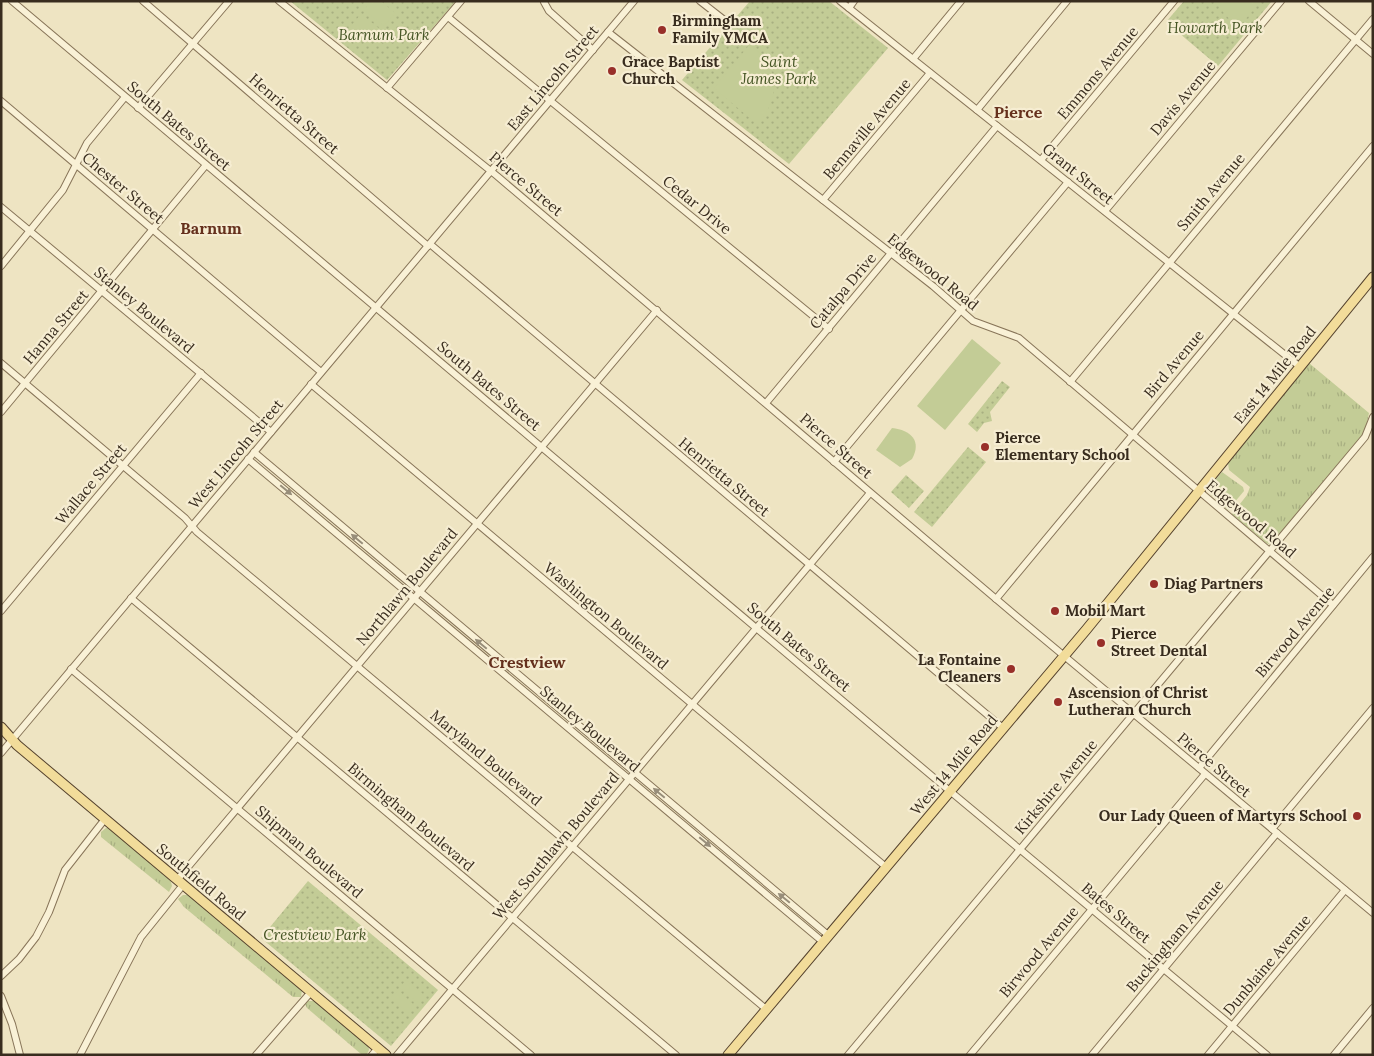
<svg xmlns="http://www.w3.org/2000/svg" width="1374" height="1056" font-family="Lora,serif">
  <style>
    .grass { fill: url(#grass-tufts) }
    .park { fill: url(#park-dots) }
    .garden { fill: #c3cc96 }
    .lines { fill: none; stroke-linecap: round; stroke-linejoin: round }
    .minor-casing { stroke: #887559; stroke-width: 8 }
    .major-casing { stroke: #56432e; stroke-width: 11 }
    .minor { stroke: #f9f1d6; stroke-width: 6 }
    .major { stroke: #f2dc9a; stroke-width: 9 }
    .oneway { fill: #988e7a }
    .poi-dot { fill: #982f29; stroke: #f6edd2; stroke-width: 2 }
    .labels { text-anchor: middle; stroke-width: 4.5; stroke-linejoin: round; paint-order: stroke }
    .poi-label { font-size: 15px; font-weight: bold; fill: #382c1e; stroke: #f6edd2; text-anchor: start }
    .park-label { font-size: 15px; font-style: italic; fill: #455524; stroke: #f6edd2 }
    .street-label { font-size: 15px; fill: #382c1e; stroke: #f6edd2 }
    .neighbourhood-label { font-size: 16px; font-weight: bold; fill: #65301d; stroke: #f6edd2 }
  </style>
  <defs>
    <pattern id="grass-tufts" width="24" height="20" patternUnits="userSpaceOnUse" patternTransform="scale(1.25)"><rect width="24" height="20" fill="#c3cc96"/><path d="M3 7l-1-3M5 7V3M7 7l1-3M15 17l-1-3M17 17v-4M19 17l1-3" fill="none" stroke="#a8af81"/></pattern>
    <pattern id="park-dots" width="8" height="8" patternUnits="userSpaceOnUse" patternTransform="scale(1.25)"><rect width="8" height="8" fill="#c3cc96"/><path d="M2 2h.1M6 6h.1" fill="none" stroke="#a8af81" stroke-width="1.8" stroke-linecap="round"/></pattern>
  </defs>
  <rect width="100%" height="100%" fill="#eee4c2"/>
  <g class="grass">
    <polygon points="1309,363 1369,413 1365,432 1271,545 1266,543 1232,514 1247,495 1250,487 1229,470 1228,463"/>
    <polygon points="1222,472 1243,487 1244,491 1228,510 1210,494 1209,487"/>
    <polygon points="106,828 110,828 170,878 172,886 169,892 101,837 101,832"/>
    <polygon points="183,895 189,895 302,990 301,997 293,997 184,907 178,899"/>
    <polygon points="308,1001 317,1001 368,1043 369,1050 367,1054 361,1054 307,1008 305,1004"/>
  </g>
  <g class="park">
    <polygon points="290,1 456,1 387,80"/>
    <polygon points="750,1 829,1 888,48 789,164 682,80"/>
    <polygon points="1184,1 1272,1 1218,66 1166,22"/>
    <polygon points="1002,381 1010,387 990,412 992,421 984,423 977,432 968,424"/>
    <polygon points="968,447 986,462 932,527 914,512"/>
    <polygon points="906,475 924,491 909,508 891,492"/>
    <polygon points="308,881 438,990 391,1046 261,938"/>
  </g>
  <g class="garden">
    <polygon points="371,1 381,1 395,13 384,26 364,10"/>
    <polygon points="1219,1 1261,1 1238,28 1223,12"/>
    <polygon points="361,14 381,30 370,43 350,27"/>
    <path d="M750,44C780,69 781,95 758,125L714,88Z"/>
    <polygon points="972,339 1001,363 945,430 917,406"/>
    <path d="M892,428C911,430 922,441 912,459L900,467L876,450Z"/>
    <polygon points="406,980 423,994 417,1002 400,988"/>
    <polygon points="398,990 414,1005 408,1013 391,998"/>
  </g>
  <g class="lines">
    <defs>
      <g id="minor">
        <polyline points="12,1 939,782 1267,1055"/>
        <polyline points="143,1 428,246"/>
        <polyline points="279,1 497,176 1015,615 1373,913"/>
        <polyline points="700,1 723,19"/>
        <polyline points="840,1 1299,366"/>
        <polyline points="1309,1 1373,54"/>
        <polyline points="544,2 549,11 593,50"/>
        <polyline points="849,8 854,1"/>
        <polyline points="448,17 829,329"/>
        <polyline points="608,32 933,286 973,321 1019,338 1333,605"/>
        <polyline points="913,59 961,1"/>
        <polyline points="387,88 461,1"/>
        <polyline points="1,101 321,372"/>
        <polyline points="138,108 229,1"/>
        <polyline points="977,110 1067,1"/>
        <polyline points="1041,160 1174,1"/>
        <polyline points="823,200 930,73"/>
        <polyline points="1,207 271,432"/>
        <polyline points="1105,211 1281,1"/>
        <polyline points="430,244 1003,728"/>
        <polyline points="1,266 63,190 87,143 125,97"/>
        <polyline points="1,363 185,518 197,532 766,1009"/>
        <polyline points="1070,382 1373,19"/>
        <polyline points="311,384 886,867"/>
        <polyline points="766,403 997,126"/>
        <polyline points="1,412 206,165"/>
        <polyline points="254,452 828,935"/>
        <polyline points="248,459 823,942"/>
        <polyline points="834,462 1068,182"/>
        <polyline points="131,598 676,1055"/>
        <polyline points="996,599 1373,146"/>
        <polyline points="1,611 201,373"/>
        <polyline points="71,669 531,1055"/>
        <polyline points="1,753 634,1"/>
        <polyline points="1199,768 1373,557"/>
        <polyline points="1272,829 1373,708"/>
        <polyline points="177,880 657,310"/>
        <polyline points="1,976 19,959 36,937 49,912 65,870 105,819"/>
        <polyline points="1,996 12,1024 20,1055"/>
        <polyline points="80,1055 141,937 183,885"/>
        <polyline points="256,1055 311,992"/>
        <polyline points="372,1055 378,1048"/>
        <polyline points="397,1055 870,493"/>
        <polyline points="848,1055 1365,437 1373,417"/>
        <polyline points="970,1055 1205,774"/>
        <polyline points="1092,1055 1277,833"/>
        <polyline points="1208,1055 1345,890"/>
        <polyline points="1334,1055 1373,1008"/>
      </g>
      <g id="major">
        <polyline points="1,727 17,745 386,1055"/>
        <polyline points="728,1055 1086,630 1373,277"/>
      </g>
    </defs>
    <use href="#minor" class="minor-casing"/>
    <use href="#major" class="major-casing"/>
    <use href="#minor" class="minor"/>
    <use href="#major" class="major"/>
  </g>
  <defs><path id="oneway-solid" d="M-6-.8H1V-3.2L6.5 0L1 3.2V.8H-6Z" transform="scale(1.25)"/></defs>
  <g class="oneway">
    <use href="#oneway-solid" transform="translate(286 490) rotate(40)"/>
    <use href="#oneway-solid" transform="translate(357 539) rotate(-140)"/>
    <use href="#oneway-solid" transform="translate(481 644) rotate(-140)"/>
    <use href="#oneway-solid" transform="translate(659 793) rotate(-140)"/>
    <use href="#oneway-solid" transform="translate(705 842) rotate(40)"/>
    <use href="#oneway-solid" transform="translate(784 898) rotate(-141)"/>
  </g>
  <g class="poi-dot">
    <circle cx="662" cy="30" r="5"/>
    <circle cx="612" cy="71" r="5"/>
    <circle cx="985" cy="447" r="5"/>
    <circle cx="1154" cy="584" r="5"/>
    <circle cx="1055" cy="611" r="5"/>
    <circle cx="1101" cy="643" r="5"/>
    <circle cx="1011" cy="669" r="5"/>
    <circle cx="1058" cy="702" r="5"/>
    <circle cx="1357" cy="816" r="5"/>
  </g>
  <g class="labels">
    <g class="poi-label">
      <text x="672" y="26">Birmingham<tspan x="672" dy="17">Family YMCA</tspan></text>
      <text x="622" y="67">Grace Baptist<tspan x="622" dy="17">Church</tspan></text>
      <text x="995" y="443">Pierce<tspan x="995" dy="17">Elementary School</tspan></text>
      <text x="1164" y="589">Diag Partners</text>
      <text x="1065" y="616">Mobil Mart</text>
      <text x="1111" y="639">Pierce<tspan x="1111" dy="17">Street Dental</tspan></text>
      <text x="1001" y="665" text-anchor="end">La Fontaine<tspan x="1001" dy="17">Cleaners</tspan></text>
      <text x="1068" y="698">Ascension of Christ<tspan x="1068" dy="17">Lutheran Church</tspan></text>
      <text x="1347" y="821" text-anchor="end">Our Lady Queen of Martyrs School</text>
    </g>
    <g class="park-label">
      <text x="1215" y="33">Howarth Park</text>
      <text x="384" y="40">Barnum Park</text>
      <text x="779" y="67">Saint<tspan x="779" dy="17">James Park</tspan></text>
      <text x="315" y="940">Crestview Park</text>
    </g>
    <g class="street-label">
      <text transform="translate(1098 73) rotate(-50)" y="5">Emmons Avenue</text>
      <text transform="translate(553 78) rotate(-50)" y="5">East Lincoln Street</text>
      <text transform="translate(1183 98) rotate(-50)" y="5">Davis Avenue</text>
      <text transform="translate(294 114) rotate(41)" y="5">Henrietta Street</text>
      <text transform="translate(179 126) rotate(40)" y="5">South Bates Street</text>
      <text transform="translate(867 129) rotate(-50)" y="5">Bennaville Avenue</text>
      <text transform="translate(1078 174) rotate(39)" y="5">Grant Street</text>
      <text transform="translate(526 184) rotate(40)" y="5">Pierce Street</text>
      <text transform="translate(123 188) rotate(40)" y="5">Chester Street</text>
      <text transform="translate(1211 192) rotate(-50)" y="5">Smith Avenue</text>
      <text transform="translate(697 205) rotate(39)" y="5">Cedar Drive</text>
      <text transform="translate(933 272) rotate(39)" y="5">Edgewood Road</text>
      <text transform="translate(843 291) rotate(-50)" y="5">Catalpa Drive</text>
      <text transform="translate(144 310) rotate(40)" y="5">Stanley Boulevard</text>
      <text transform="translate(56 327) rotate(-50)" y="5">Hanna Street</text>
      <text transform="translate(1174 364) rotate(-50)" y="5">Bird Avenue</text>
      <text transform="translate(1275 375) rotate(-51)" y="5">East 14 Mile Road</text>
      <text transform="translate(489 386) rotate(40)" y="5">South Bates Street</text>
      <text transform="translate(836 446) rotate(41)" y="5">Pierce Street</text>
      <text transform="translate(236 454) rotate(-50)" y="5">West Lincoln Street</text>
      <text transform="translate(724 477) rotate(40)" y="5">Henrietta Street</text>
      <text transform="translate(91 484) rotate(-50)" y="5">Wallace Street</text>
      <text transform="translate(1251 519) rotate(40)" y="5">Edgewood Road</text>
      <text transform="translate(407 587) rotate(-50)" y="5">Northlawn Boulevard</text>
      <text transform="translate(606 616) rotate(40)" y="5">Washington Boulevard</text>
      <text transform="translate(1295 632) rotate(-50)" y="5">Birwood Avenue</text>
      <text transform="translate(799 647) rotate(40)" y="5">South Bates Street</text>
      <text transform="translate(590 729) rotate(40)" y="5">Stanley Boulevard</text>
      <text transform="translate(486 758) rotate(40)" y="5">Maryland Boulevard</text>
      <text transform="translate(954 765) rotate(-50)" y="5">West 14 Mile Road</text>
      <text transform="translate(1214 765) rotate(40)" y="5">Pierce Street</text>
      <text transform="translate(1056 787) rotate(-50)" y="5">Kirkshire Avenue</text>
      <text transform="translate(411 817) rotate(40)" y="5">Birmingham Boulevard</text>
      <text transform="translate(556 846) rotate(-50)" y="5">West Southlawn Boulevard</text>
      <text transform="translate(309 852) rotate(40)" y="5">Shipman Boulevard</text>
      <text transform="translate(201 882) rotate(40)" y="5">Southfield Road</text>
      <text transform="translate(1116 913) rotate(40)" y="5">Bates Street</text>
      <text transform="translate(1175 936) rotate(-50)" y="5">Buckingham Avenue</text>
      <text transform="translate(1039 952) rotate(-50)" y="5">Birwood Avenue</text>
      <text transform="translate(1267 965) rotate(-50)" y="5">Dunblaine Avenue</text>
    </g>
    <g class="neighbourhood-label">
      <text x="1018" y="118">Pierce</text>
      <text x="211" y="234">Barnum</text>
      <text x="527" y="668">Crestview</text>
    </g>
  </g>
  <rect width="1374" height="1056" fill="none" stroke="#382c1e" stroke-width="5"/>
</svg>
